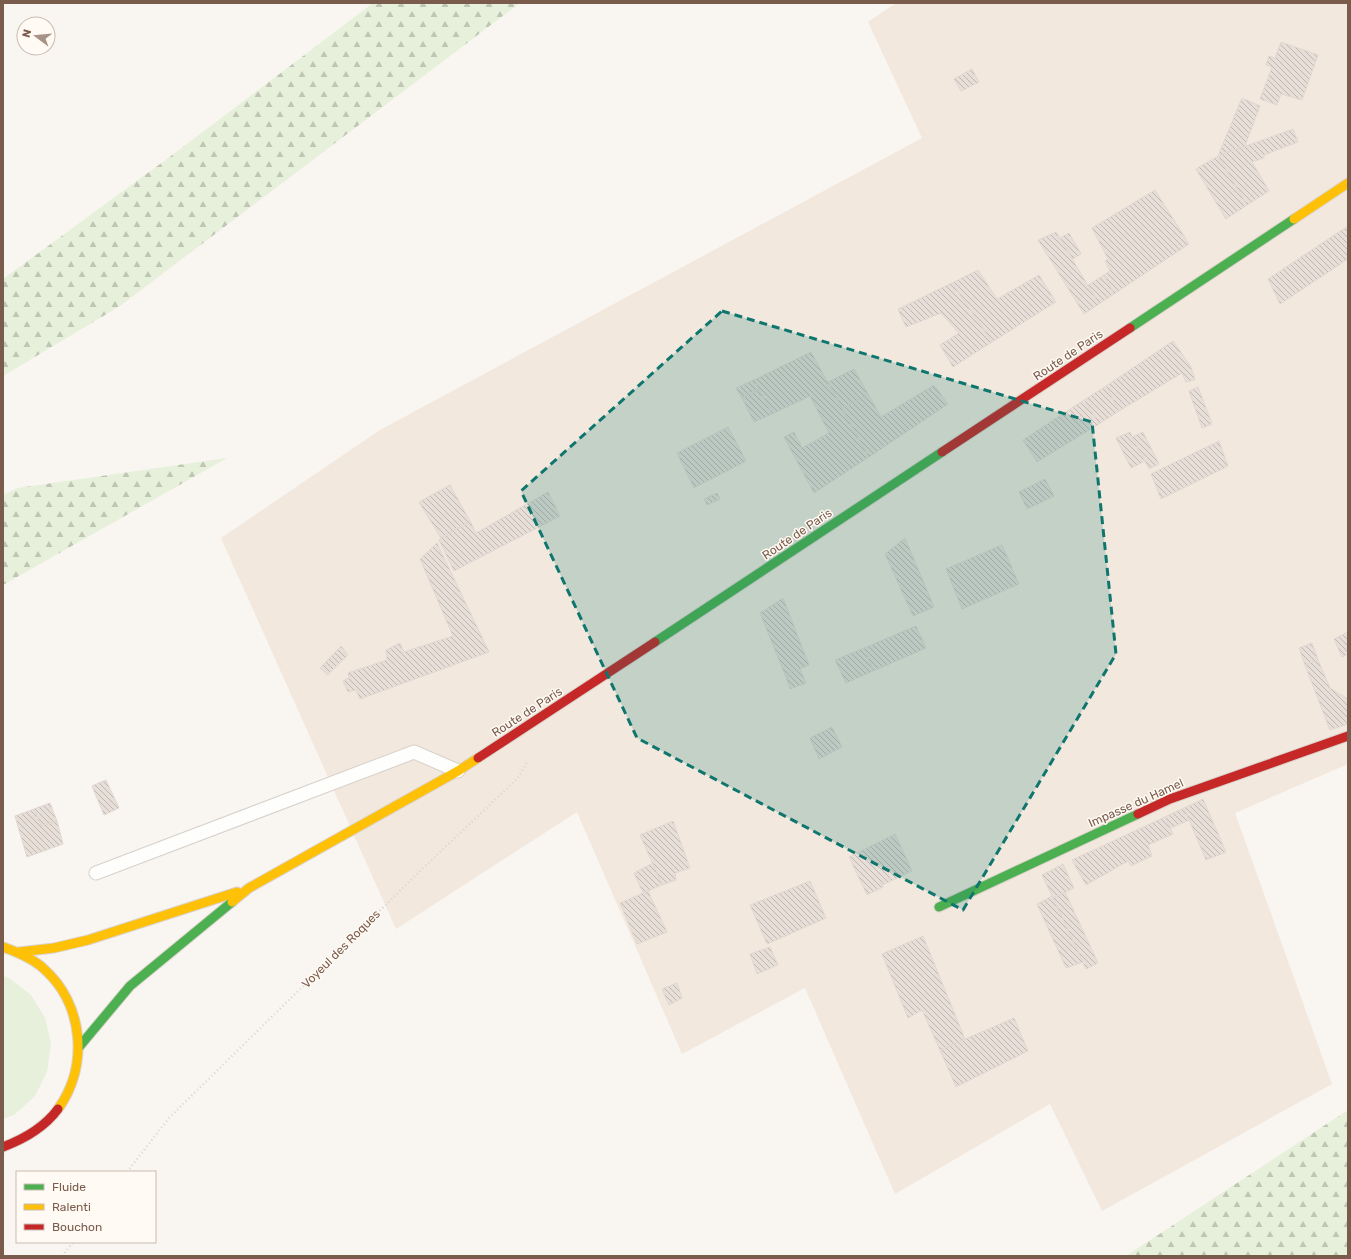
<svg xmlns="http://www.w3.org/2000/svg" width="1351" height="1259" font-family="Rubik,sans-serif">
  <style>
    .residential { fill: #f2e8de }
    .green { fill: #e7f0db }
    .forest { fill: url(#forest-firs) }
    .building { fill: url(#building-back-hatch); stroke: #e2d8d2 }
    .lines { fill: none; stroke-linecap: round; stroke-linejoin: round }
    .lane-casing { stroke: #d7d1cb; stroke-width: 15 }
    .fast-casing { stroke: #d9d2cb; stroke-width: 11 }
    .slow-casing { stroke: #d9d2cb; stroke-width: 11 }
    .jam-casing { stroke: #d9d2cb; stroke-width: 11 }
    .path { stroke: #dcd5d0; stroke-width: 2.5; stroke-dasharray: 1 3; stroke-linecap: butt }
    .lane { stroke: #fefefd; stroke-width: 13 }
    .fast { stroke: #4caf50; stroke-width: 9 }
    .slow { stroke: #ffc107; stroke-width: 9 }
    .jam { stroke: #c62828; stroke-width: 9 }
    .marked { fill: #0f766e; fill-opacity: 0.2; stroke: #0f766e; stroke-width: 3; stroke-dasharray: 8 5; stroke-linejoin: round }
    .labels { text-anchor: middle; stroke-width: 3; stroke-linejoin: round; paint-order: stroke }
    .street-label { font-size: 12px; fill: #7a5c4d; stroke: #fffaf3 }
  </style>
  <defs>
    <pattern id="forest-firs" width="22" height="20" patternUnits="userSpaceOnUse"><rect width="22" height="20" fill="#e7f0db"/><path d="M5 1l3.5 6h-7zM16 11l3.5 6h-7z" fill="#c0c6b4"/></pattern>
    <pattern id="building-back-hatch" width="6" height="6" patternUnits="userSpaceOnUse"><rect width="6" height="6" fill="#e6ded7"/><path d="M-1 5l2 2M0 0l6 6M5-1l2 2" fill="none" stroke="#bfb7b1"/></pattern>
  </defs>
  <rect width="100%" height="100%" fill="#f9f5f0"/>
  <polygon class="residential" points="896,3 1348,3 1348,764 1235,813 1332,1084 1102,1211 1050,1104 895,1194 805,988 682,1054 577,812 396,929 221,538 380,430 922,138 868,22"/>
  <polygon class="green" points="3,976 9,978 31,995 45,1018 51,1044 47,1072 35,1096 14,1115 3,1119"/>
  <g class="forest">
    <polygon points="373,3 520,3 120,306 3,376 3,279 175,153"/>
    <polygon points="227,458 3,585 3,495 18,488"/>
    <polygon points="1348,1110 1348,1256 1126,1256"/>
  </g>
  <g class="building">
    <polygon points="1281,42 1318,55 1302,100 1281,94 1277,105 1260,99 1272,67 1266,65 1269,56 1275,58"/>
    <polygon points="972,69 979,82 961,91 954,79"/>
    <polygon points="1242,98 1260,106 1245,146 1218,156"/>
    <polygon points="1293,129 1298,142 1264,155 1264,158 1252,162 1269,191 1247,205 1218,156"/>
    <polygon points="1218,156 1247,205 1226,219 1196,169"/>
    <polygon points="1155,190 1189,244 1114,294 1104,275 1110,271 1105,261 1108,259 1092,228"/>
    <polygon points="1348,226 1348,259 1280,304 1268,279"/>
    <polygon points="1056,232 1099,304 1084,314 1038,240"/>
    <polygon points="1069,233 1081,254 1073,259 1060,238"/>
    <polygon points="978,270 997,299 1039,275 1056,302 992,342 952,283"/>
    <polygon points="1104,275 1114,294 1099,304 1088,285"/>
    <polygon points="952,283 992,342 953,367 940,345 959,333 941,313 906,327 898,309"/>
    <polygon points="1173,341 1191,367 1195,380 1186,382 1182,373 1119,411 1106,386"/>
    <polygon points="811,352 869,457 814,493 784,437 794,432 802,448 829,433 810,396 772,414 754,380"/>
    <polygon points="854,369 868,394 842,408 828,382"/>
    <polygon points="754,380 759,389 742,398 736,388"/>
    <polygon points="934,385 948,404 869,457 842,408 868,394 881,417"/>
    <polygon points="1106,386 1119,411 1099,424 1084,400"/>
    <polygon points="1198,387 1212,424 1202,428 1189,391"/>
    <polygon points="759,389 772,414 754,422 742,398"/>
    <polygon points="1084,400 1099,424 1037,462 1023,440"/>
    <polygon points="728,427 746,461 694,488 677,453"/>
    <polygon points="1130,432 1145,461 1131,468 1116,438"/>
    <polygon points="1143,432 1159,464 1149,469 1132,437"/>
    <polygon points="1219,441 1228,466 1161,499 1151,474"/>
    <polygon points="1045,479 1054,496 1027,509 1019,492"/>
    <polygon points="450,485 470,521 441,538 419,502"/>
    <polygon points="548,492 560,516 454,571 439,540 441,538 470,521 476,533"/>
    <polygon points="717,493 720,499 707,505 704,499"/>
    <polygon points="905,538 934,607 913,616 885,554"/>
    <polygon points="437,543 489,652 360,699 356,690 348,692 343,681 349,678 348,673 387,660 386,650 400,643 404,652 453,636 420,559"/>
    <polygon points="1002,545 1019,584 962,609 946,569"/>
    <polygon points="783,598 809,665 789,673 787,680 760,613"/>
    <polygon points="916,626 926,648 873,671 864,648"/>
    <polygon points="1348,632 1348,654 1342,657 1334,639"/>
    <polygon points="1312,643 1318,660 1305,665 1299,648"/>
    <polygon points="341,646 348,655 328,675 320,668"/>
    <polygon points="864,648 873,671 846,683 835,660"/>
    <polygon points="1318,660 1330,688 1348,699 1348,724 1330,730 1305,665"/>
    <polygon points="800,669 806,683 790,689 787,680 789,673"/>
    <polygon points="832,727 842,747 819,759 810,738"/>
    <polygon points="106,780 119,808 104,815 92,786"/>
    <polygon points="1203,799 1226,852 1206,860 1184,808"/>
    <polygon points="50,803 57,821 41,826 34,809"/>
    <polygon points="1184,808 1189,820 1171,828 1165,817"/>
    <polygon points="34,809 41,826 57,821 63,844 27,857 15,816"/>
    <polygon points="1165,817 1173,834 1148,845 1152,856 1131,866 1128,861 1086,885 1072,860"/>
    <polygon points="673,821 690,868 675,873 676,880 662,885 640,835"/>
    <polygon points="895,834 912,871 891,881 890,878 881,883 883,887 867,895 849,857"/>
    <polygon points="653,863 662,885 643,893 634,873"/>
    <polygon points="1063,864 1074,888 1053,898 1042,875"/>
    <polygon points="890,878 891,881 882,885 881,883"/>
    <polygon points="810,881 826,918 767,944 750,905"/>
    <polygon points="648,891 667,932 637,944 620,903"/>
    <polygon points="1065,892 1098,963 1086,969 1053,898"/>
    <polygon points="1052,896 1083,962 1066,968 1037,904"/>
    <polygon points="923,936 965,1039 940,1050 922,1010 908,1018 882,954"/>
    <polygon points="770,947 778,965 757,974 750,954"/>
    <polygon points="677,983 682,998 669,1005 662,989"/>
    <polygon points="1014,1018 1028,1051 956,1087 940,1050"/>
  </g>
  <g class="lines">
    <defs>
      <polyline id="lane" points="96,873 414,752 458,771"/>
      <g id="fast">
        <polyline points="1130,328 1294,219"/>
        <polyline points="655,642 942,452"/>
        <polyline points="939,907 1138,814"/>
        <polyline points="79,1047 130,986 232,902"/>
      </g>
      <g id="slow">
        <polyline points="1294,219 1348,183"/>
        <polyline points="232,902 249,888 458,771 478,758"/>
        <path d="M3,947C17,952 32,958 43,968C84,1004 89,1066 58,1109"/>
        <polyline points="19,952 54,948 88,940 237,892"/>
      </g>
      <g id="jam">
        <polyline points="942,452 1130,328"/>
        <polyline points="478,758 655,642"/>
        <polyline points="1138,814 1170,799 1348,736"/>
        <path d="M3,1147C24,1139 44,1128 58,1109"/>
      </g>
    </defs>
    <use href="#lane" class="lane-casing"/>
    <use href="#fast" class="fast-casing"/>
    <use href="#slow" class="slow-casing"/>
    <use href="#jam" class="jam-casing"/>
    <g class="path">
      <polyline points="127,1172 169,1118 419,872 518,778 528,761"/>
      <polyline points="62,1256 73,1242"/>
    </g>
    <use href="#lane" class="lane"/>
    <use href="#fast" class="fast"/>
    <use href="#slow" class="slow"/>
    <use href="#jam" class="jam"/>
  </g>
  <path class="marked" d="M722,311L1092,422L1116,654L963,910L637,738L521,491Z"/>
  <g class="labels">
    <g class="street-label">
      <text transform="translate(1068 355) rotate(-34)" y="4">Route de Paris</text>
      <text transform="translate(797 534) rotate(-34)" y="4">Route de Paris</text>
      <text transform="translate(527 712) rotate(-33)" y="4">Route de Paris</text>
      <text transform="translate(1136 803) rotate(-24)" y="4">Impasse du Hamel</text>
      <text transform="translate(341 949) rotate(-45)" y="4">Voyeul des Roques</text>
    </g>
  </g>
  <rect width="1351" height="1259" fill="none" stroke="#7a5c4d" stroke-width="8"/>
  <rect x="16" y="1171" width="140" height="72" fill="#fffaf3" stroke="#cabbb1"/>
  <rect x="24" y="1184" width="20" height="6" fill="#4caf50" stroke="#cabbb1"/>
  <text x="52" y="1191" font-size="12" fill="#7a5c4d">Fluide</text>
  <rect x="24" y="1204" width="20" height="6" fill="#ffc107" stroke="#cabbb1"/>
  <text x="52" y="1211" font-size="12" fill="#7a5c4d">Ralenti</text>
  <rect x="24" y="1224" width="20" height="6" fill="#c62828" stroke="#cabbb1"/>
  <text x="52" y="1231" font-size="12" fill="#7a5c4d">Bouchon</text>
  <g transform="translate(36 36) rotate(286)"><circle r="19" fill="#fffaf3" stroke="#cabbb1"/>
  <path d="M0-3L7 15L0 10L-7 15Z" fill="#a69286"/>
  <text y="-6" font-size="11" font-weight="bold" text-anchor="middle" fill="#7a5c4d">N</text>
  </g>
</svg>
